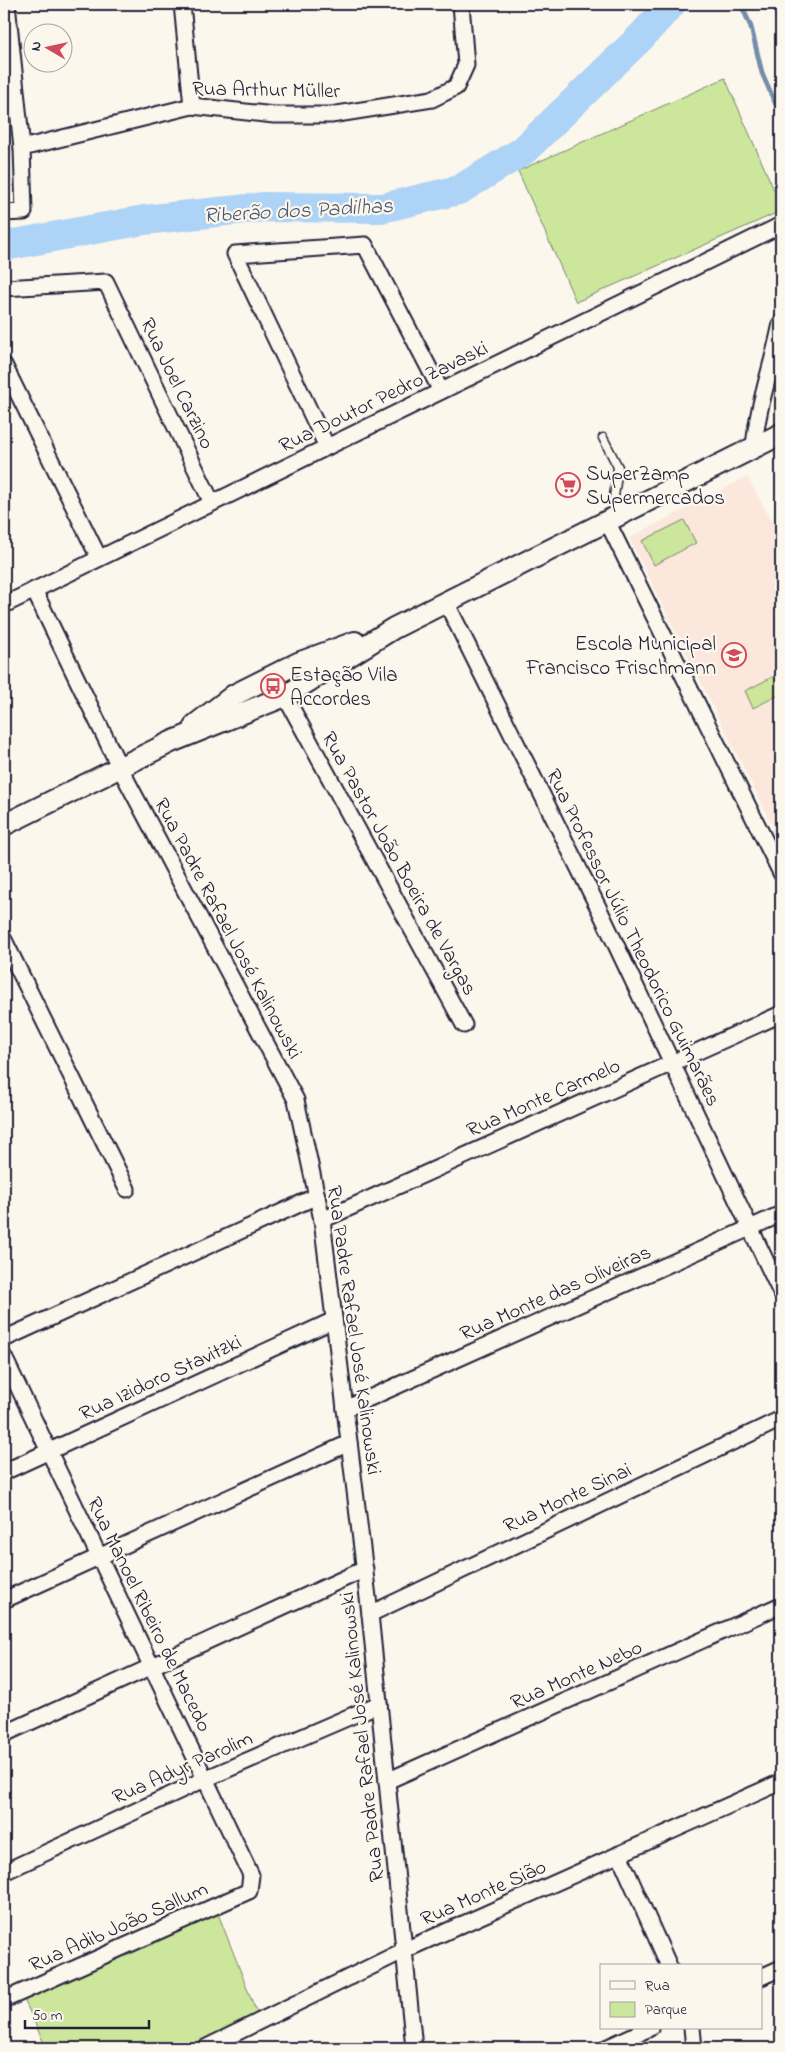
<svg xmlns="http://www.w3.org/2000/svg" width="785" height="2052" font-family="'Indie Flower',sans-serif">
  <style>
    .built { fill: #fce7dd }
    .green { fill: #cce69c; stroke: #77846c }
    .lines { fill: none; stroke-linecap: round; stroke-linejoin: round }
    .stream { stroke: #758cab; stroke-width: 5 }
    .river { stroke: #add3f6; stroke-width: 30 }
    .lane-casing { stroke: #22223b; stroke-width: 11 }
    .street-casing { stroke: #22223b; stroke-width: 19 }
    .secondary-casing { stroke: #22223b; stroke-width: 24 }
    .lane { stroke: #fbf7ec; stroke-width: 8 }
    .street { stroke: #fbf7ec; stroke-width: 15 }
    .secondary { stroke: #fbf7ec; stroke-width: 20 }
    .labels { text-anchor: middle; stroke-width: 4.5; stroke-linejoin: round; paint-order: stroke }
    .street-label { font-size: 21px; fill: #22223b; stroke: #fbf7ec }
    .poi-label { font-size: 21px; fill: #22223b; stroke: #fbf7ec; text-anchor: start }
    .water-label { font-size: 22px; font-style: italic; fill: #4c5773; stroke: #fbf7ec }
  </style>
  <rect width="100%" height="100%" fill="#fbf7ec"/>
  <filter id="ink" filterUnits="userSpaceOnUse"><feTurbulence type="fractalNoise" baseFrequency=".02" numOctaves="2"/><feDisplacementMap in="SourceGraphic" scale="10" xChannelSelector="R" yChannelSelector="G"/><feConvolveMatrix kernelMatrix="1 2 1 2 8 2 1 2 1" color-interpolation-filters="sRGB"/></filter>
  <g filter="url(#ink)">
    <polygon class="built" points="747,477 781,537 781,843 629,538"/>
    <g class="green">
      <polygon points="725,78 781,206 781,211 576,302 518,171"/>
      <polygon points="684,520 696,543 654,565 642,541"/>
      <polygon points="780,673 781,694 753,708 745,691"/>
      <polygon points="217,1911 258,2016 187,2048 46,2048 23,1997"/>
    </g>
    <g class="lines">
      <polyline class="stream" points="741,4 751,27 762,73 781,116"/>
      <polyline class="river" points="4,246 144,220 264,207 382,208 459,190 523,151 640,38 671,4"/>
      <defs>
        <polyline id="lane" points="603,438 618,467 614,497 621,512"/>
        <g id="street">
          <polyline points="182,4 192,106"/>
          <polyline points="22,148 192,106 274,115 331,115 432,99 456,87 466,65 461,4"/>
          <polyline points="4,213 24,212 22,148 7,4"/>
          <polyline points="4,288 106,282 212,503"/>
          <polyline points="4,365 99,558"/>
          <polyline points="327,447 235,254 365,245 441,391"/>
          <path d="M754,448C757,406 773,365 781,323"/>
          <polyline points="607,521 781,873"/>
          <polyline points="34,590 119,766 296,1100 322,1220 370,1614 414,2048"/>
          <polyline points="446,602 599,909 781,1293"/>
          <polyline points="4,605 781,225"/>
          <polyline points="285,696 464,1025"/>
          <polyline points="4,940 127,1189"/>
          <polyline points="322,1220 781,1014"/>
          <polyline points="4,1339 317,1196"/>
          <polyline points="4,1357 251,1875 249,1891 4,2000"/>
          <polyline points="345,1409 781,1214"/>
          <polyline points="4,1472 334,1320"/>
          <polyline points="4,1600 349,1443"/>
          <polyline points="370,1614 781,1419"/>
          <polyline points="4,1734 365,1569"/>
          <polyline points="387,1781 781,1605"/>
          <polyline points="619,1854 669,1966"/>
          <polyline points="4,1872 205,1779 379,1704"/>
          <polyline points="761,1977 781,1968"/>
          <polyline points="692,2028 694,2048"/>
          <polyline points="205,2048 405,1950 781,1782"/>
          <polyline points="606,2048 650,2028"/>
        </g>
        <g id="secondary">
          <polyline points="195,725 234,695 298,663 355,642"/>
          <polyline points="4,825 171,742 285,696 394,628 781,434"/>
        </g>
      </defs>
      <use href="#lane" class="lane-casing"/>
      <use href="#street" class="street-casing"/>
      <use href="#secondary" class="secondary-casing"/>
      <use href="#lane" class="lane"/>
      <use href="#street" class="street"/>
      <use href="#secondary" class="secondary"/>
    </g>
  </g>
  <defs>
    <symbol id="supermarket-ring" viewBox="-11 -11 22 22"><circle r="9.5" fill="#fbf7ec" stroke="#d1495b" stroke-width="1.5"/><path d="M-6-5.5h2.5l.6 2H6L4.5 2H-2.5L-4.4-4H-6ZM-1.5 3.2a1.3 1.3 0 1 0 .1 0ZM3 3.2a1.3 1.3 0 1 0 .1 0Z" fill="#d1495b"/></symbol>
    <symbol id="school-ring" viewBox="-11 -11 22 22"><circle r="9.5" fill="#fbf7ec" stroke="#d1495b" stroke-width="1.5"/><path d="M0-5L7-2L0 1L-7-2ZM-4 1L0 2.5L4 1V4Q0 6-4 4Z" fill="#d1495b"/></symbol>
    <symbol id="bus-ring" viewBox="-11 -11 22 22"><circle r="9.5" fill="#fbf7ec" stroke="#d1495b" stroke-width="1.5"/><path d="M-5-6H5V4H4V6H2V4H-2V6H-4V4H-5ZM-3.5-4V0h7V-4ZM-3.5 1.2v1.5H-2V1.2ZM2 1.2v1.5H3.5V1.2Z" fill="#d1495b"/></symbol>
  </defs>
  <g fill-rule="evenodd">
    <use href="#supermarket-ring" x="554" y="471" width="28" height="28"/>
    <use href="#school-ring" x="720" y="641" width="28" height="28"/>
    <use href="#bus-ring" x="259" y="672" width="28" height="28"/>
  </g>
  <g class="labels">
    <g class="street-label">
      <text transform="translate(266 89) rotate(1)" y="7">Rua Arthur Müller</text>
      <text transform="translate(178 383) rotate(64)" y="7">Rua Joel Carzino</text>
      <text transform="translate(383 396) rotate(-26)" y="7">Rua Doutor Pedro Zavaski</text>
      <text transform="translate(400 863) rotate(61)" y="7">Rua Pastor João Boeira de Vargas</text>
      <text transform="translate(229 928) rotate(62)" y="7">Rua Padre Rafael José Kalinowski</text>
      <text transform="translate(634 937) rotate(64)" y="7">Rua Professor Júlio Theodorico Guimarães</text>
      <text transform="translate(543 1097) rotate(-24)" y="7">Rua Monte Carmelo</text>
      <text transform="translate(555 1292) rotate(-24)" y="7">Rua Monte das Oliveiras</text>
      <text transform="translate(355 1330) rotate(82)" y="7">Rua Padre Rafael José Kalinowski</text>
      <text transform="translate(160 1377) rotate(-25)" y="7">Rua Izidoro Stavitzki</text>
      <text transform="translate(567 1497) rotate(-25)" y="7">Rua Monte Sinai</text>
      <text transform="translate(150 1614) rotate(64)" y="7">Rua Manoel Ribeiro de Macedo</text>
      <text transform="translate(576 1674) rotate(-24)" y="7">Rua Monte Nebo</text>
      <text transform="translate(361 1737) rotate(-96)" y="7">Rua Padre Rafael José Kalinowski</text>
      <text transform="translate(182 1767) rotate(-24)" y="7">Rua Adyr Parolim</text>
      <text transform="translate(483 1892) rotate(-24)" y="7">Rua Monte Sião</text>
      <text transform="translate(118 1926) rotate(-24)" y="7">Rua Adib João Sallum</text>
    </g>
    <g class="poi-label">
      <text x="586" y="480">SuperZamp<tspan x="586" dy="24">Supermercados</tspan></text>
      <text x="716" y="650" text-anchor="end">Escola Municipal<tspan x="716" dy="24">Francisco Frischmann</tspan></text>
      <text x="290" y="681">Estação Vila<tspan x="290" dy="24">Accordes</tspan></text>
    </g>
    <g class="water-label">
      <text transform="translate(298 209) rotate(-3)" y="8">Riberão dos Padilhas</text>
    </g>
  </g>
  <rect width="785" height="2052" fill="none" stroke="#fbf7ec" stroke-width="20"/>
  <rect x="10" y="10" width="765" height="2032" fill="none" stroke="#22223b" stroke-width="2" filter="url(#ink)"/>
  <rect x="600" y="1964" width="162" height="65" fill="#fbf7ec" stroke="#a4a2a5"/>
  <rect x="610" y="1981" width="25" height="8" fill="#fbf7ec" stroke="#a4a2a5"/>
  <text x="645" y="1990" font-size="15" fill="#22223b">Rua</text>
  <rect x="610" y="2002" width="25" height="15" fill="#cce69c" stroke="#a4a2a5"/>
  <text x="645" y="2014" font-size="15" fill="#22223b">Parque</text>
  <g transform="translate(48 48) rotate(279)"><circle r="24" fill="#fbf7ec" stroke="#a4a2a5"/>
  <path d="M0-4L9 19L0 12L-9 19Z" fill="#d1495b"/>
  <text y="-8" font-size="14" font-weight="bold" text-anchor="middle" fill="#22223b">N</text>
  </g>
  <path d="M25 2020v8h124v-8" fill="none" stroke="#22223b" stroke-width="2.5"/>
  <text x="32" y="2020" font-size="15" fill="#22223b" stroke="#fbf7ec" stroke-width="4" paint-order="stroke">50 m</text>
</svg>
